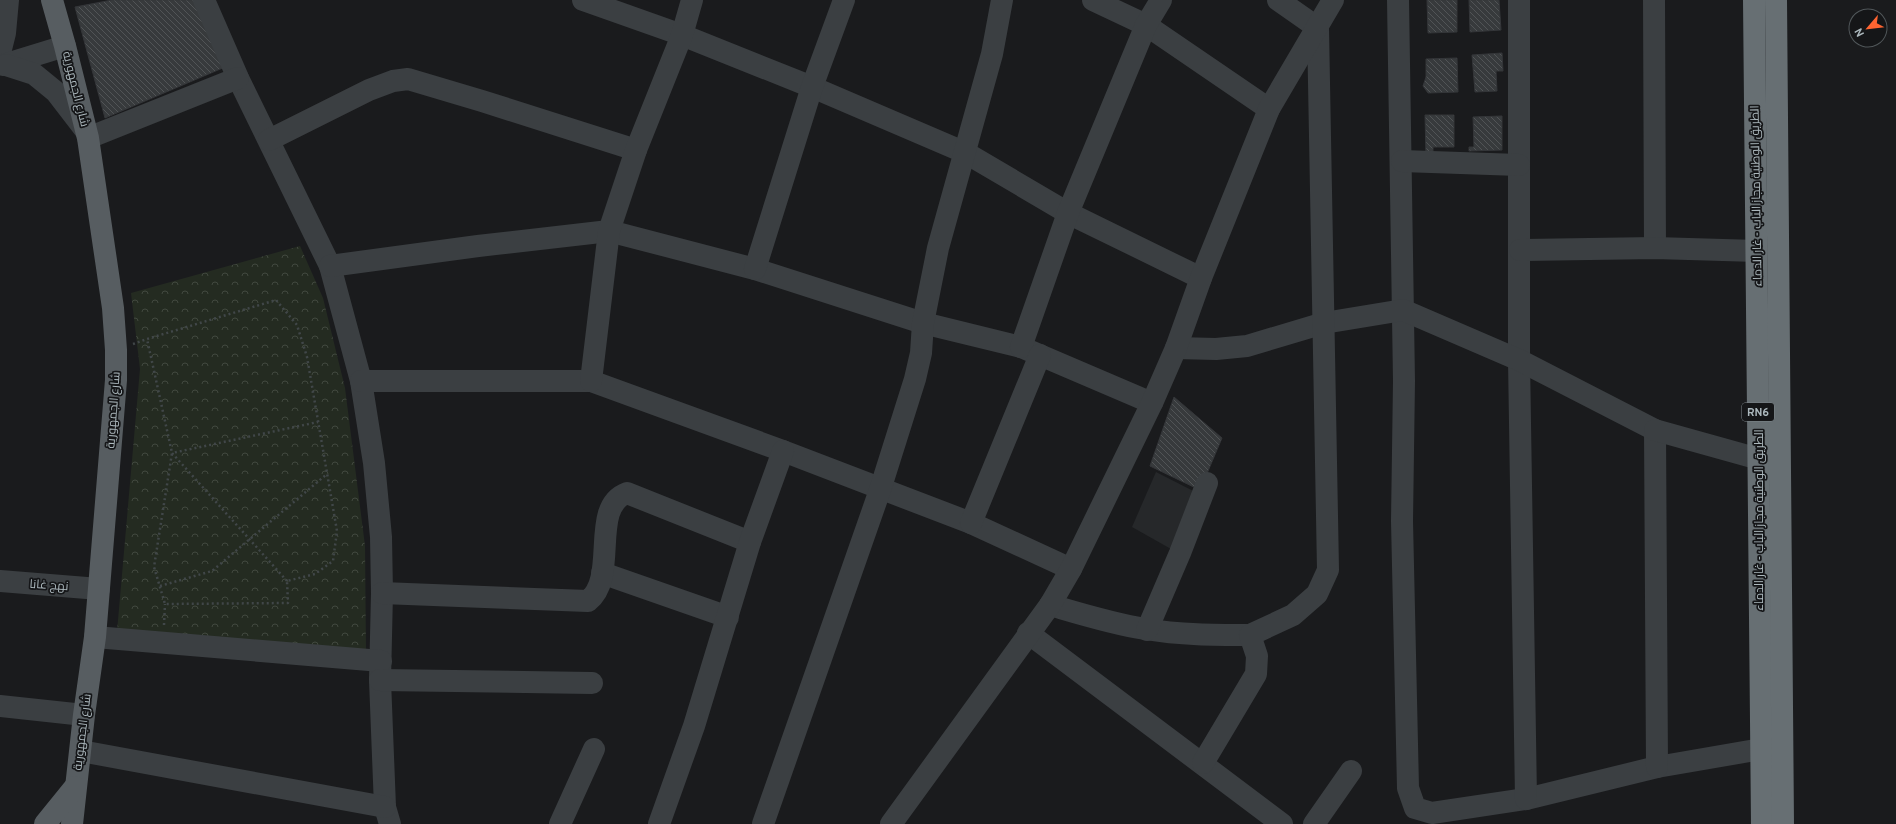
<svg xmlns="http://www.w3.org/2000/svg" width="1896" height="824" font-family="Overpass,Cairo,sans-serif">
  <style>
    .built { fill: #26282a }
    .forest { fill: url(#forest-crowns) }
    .building { fill: url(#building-back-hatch); stroke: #343639 }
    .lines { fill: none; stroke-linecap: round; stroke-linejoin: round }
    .path { stroke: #414749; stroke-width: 2.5; stroke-dasharray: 2 3; stroke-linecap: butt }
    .minor { stroke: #3b3f42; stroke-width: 22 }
    .major { stroke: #575d61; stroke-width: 22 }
    .highway { stroke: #676f73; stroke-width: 22 }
    .labels { text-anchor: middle; stroke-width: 3.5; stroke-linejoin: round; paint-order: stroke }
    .shield { fill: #151618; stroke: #7f878c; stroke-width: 1 }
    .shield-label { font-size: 11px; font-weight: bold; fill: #acb8bd }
    .street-label { font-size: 12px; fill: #acb8bd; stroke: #151618 }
  </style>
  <defs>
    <pattern id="forest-crowns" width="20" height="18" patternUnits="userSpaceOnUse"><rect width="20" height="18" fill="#242b21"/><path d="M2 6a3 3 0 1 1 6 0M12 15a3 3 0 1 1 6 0" fill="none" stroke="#41483f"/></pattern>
    <pattern id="building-back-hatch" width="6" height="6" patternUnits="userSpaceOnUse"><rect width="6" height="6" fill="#373a3c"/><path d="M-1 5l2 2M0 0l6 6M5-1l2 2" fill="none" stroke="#515456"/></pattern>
  </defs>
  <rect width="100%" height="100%" fill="#1a1b1d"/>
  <polygon class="built" points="1156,472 1211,500 1187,558 1132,527"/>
  <polygon class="forest" points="300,246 323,298 345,388 365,546 366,652 117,632 140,369 131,293"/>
  <g class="building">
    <polygon points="112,0 198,0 225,67 105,118 75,7"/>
    <polygon points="1427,0 1457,0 1457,32 1428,33"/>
    <polygon points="1469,0 1499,0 1501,30 1470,32"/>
    <polygon points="1502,53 1503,71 1496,71 1497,91 1475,92 1472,55"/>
    <polygon points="1457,58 1458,92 1428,93 1423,86 1426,77 1426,59"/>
    <polygon points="1425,115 1454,115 1454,147 1433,147 1433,156 1426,156"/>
    <polygon points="1502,116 1502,150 1469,151 1469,147 1474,147 1473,117"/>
    <polygon points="1174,397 1222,438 1200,490 1150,466"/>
  </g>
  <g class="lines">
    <g class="path">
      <polyline points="133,344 147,339 276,300 297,325 307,357 337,531 333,561 315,574 287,581 288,603 165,604 154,567 172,453 147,339"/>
      <polyline points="287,581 172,453 318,422"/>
      <polyline points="160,586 212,571 327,474"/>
      <polyline points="164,625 165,604"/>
    </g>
    <g class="minor">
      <polyline points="204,0 238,78 330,266 361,381 374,463 381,537 382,593 380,680 385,807 390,824"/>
      <polyline points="583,0 682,35 812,87 966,153 1068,213 1201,278"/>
      <polyline points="1093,0 1146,25 1269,109"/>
      <polyline points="1398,0 1404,381 1402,521 1408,788 1415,808 1432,813 1526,799 1657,767 1761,749"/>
      <polyline points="1519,0 1519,360 1526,799"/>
      <polyline points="1654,0 1655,248"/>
      <polyline points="0,53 5,33 8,0"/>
      <polyline points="3,65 65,46"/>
      <polyline points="6,65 34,74 56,92 86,131"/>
      <polyline points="88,138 238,78"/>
      <polyline points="269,140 369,90 393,81 408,79 482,101 636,150"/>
      <polyline points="1402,161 1519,165"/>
      <polyline points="1520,250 1655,248 1757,251"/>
      <polyline points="330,266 478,246 609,231 755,269 923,323 1021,347 1152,403"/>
      <polyline points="755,269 812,87 844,0"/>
      <polyline points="1021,347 1068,213 1146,25 1161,0"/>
      <polyline points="1176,348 1216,349 1247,346 1324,323 1403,310 1519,360 1655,430 1657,767"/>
      <polyline points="361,381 591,381 783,451 971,523 1071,569"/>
      <polyline points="591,381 609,231 636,150 682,35 692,0"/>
      <polyline points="1655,430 1759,459"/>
      <polyline points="971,523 1040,355"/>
      <polyline points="602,573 728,617"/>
      <polyline points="0,581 99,589"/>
      <path d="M382,593L588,601C619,577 589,507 627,493L750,542"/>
      <path d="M1050,605C1081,614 1113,624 1145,629C1180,635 1215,635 1250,635"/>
      <polyline points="1147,630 1180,553 1207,483"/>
      <polyline points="1028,633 1282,824"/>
      <polyline points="95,637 381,661"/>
      <polyline points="380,680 592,683"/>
      <polyline points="0,706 84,715"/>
      <polyline points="81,751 385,807"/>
      <polyline points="1203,763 1256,674 1257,656 1250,635 1293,615 1317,594 1328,570 1318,28 1278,0"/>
      <polyline points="560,824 594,749"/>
      <polyline points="659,824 694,726 750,542 783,451"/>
      <polyline points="763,824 880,490 915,379 921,353 923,323 938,248 992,54 1002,0"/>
      <polyline points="891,824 1050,605 1071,569 1152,403 1176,348 1201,278 1269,109 1333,0"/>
      <polyline points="1314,824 1351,771"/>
    </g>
    <g class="major">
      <polyline points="52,0 65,46 88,138 113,308 116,350 116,380 95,637 84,715 72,824"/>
      <polyline points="45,824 75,787"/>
    </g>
    <g class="highway">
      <polyline points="1754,0 1762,824"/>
      <polyline points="1776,0 1783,824"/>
    </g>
  </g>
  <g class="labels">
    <rect class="shield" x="1742" y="403" width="32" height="18" rx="3"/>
    <g class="shield-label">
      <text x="1758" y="416">RN6</text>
    </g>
    <g class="street-label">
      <text transform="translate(76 89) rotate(76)" y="4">شارع الجمهورية</text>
      <text transform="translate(1756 196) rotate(-91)" y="4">الطريق الوطنية مجاز الباب - غار الدماء</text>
      <text transform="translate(113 410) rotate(-86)" y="4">شارع الجمهورية</text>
      <text transform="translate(1759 520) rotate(-90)" y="4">الطريق الوطنية مجاز الباب - غار الدماء</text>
      <text transform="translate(49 585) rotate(4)" y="4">نهج غانا</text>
      <text transform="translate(82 732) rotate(-83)" y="4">شارع الجمهورية</text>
    </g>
  </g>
  <g transform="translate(1868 28) rotate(242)"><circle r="19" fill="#151618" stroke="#51575a"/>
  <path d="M0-3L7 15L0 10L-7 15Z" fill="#fe6431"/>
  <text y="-6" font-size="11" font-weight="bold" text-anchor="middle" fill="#acb8bd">N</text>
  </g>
</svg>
